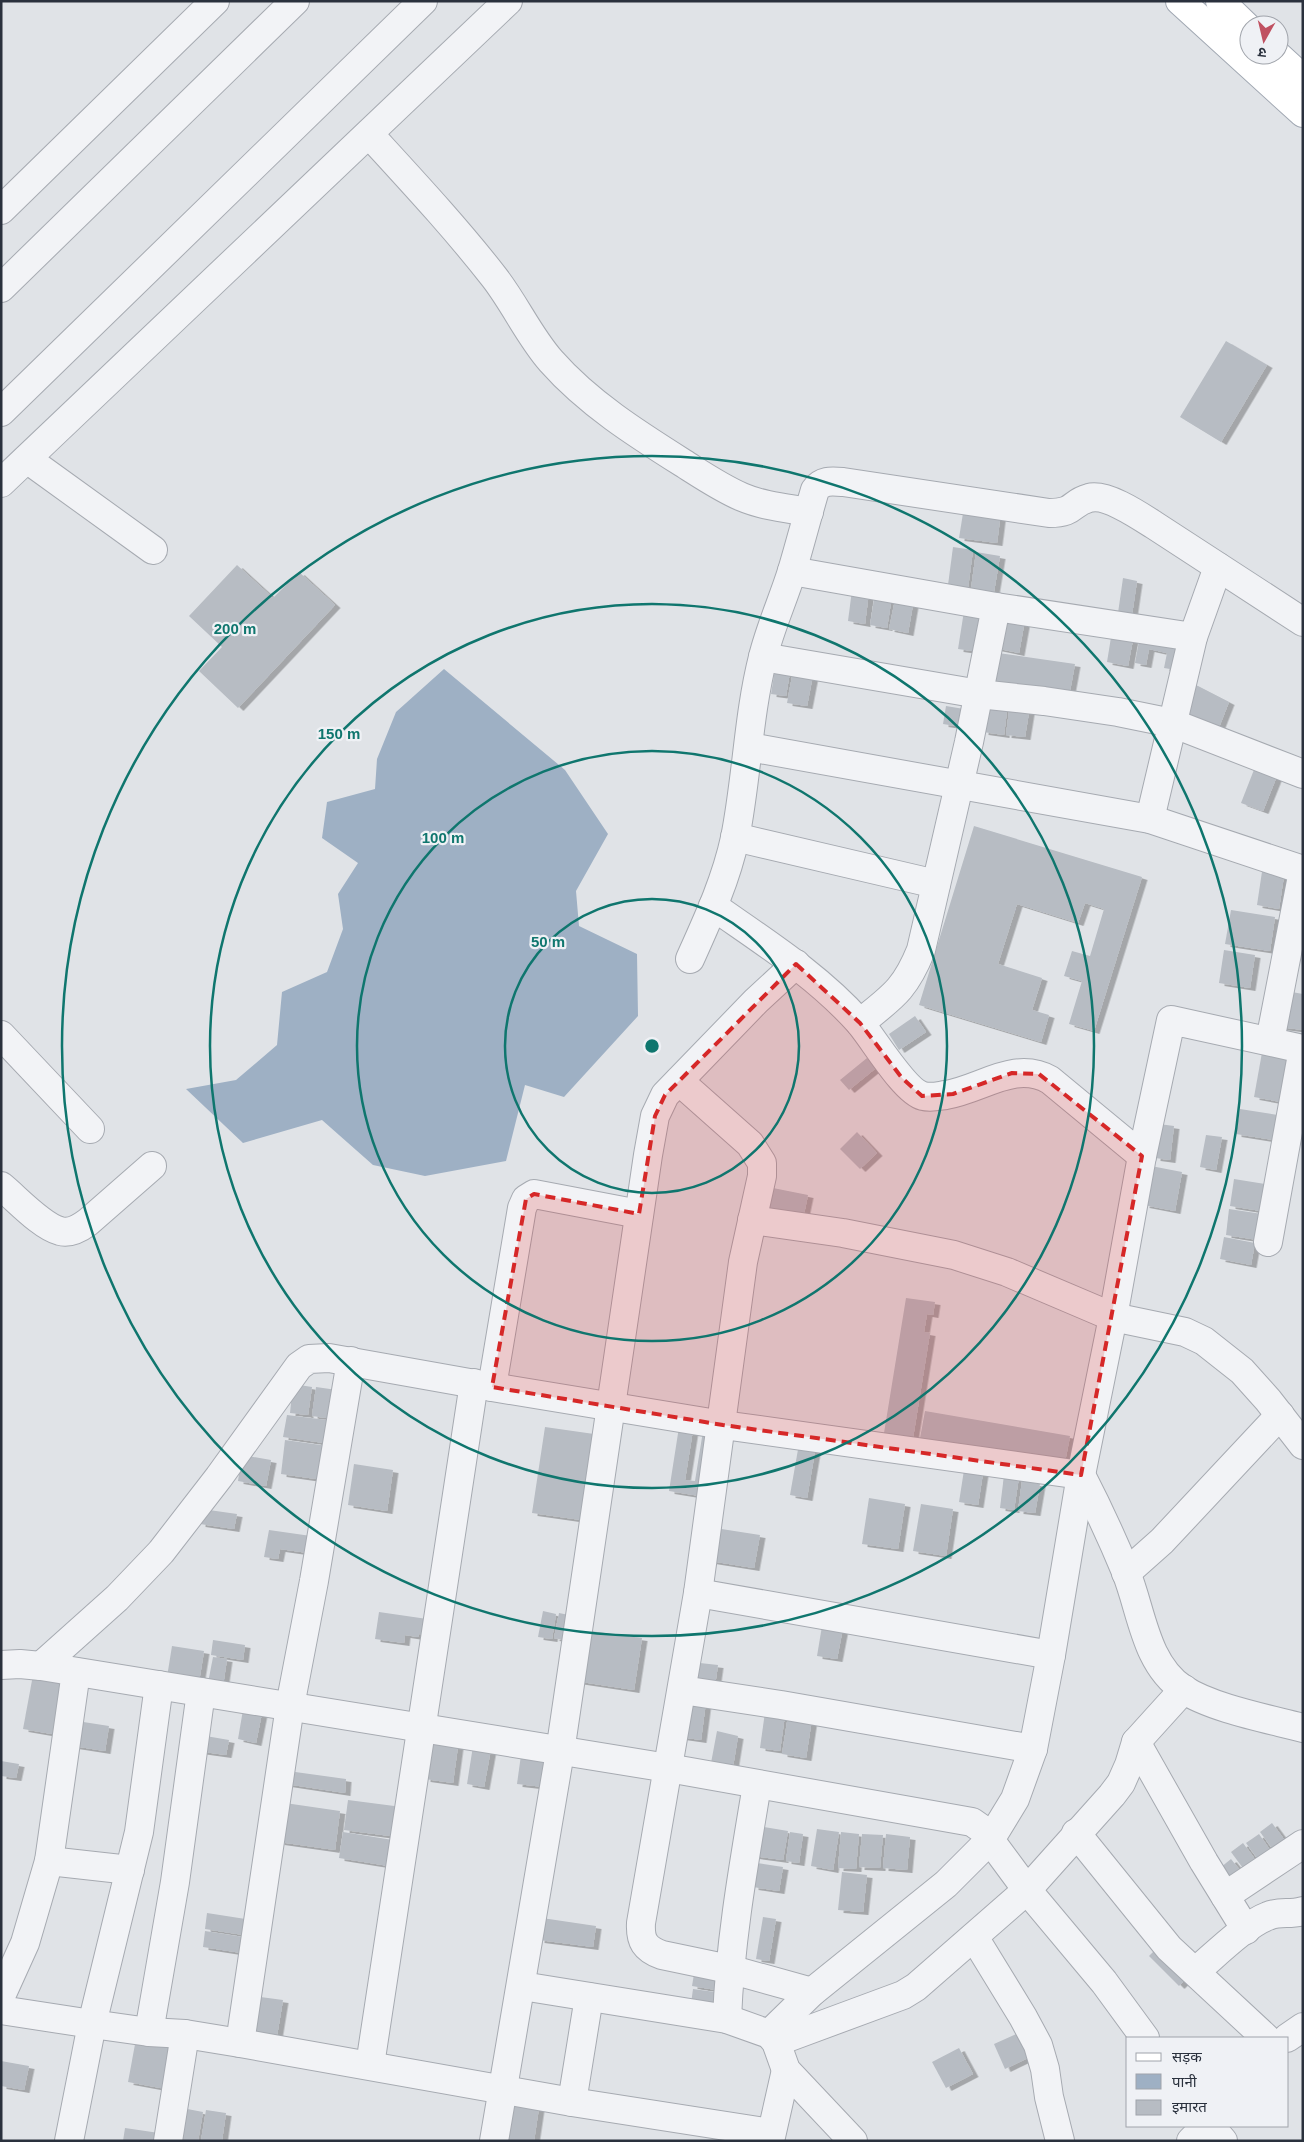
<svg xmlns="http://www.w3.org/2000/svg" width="1304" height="2142" font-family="Arial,'Noto Sans Devanagari',sans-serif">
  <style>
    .water { fill: #9eb0c4 }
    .building { fill: #b7bcc3; filter: url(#shadow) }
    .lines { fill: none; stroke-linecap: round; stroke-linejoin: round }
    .minor-casing { stroke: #a6aab1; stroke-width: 30 }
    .major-casing { stroke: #a0a7b2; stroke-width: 30 }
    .minor { stroke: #f2f3f6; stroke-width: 28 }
    .major { stroke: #fff; stroke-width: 28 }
    .marked { fill: #d62828; fill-opacity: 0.2; stroke: #d62828; stroke-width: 4; stroke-dasharray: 10 6; stroke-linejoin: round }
    .ring { fill: none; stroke: #0f766e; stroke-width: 2.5 }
    .centre { fill: #0f766e; stroke: #eff1f5; stroke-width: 2.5 }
    .ring-label { font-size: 15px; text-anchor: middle; font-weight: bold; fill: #0f766e; stroke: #eff1f5; stroke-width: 4.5; stroke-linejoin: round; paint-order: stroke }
  </style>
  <defs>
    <filter id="shadow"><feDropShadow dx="5.5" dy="3" stdDeviation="0" flood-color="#0004"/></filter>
  </defs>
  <rect width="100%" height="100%" fill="#e0e3e7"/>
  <polygon class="water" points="444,669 565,770 608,834 576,891 579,926 637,954 638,1016 564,1097 525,1085 506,1161 425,1176 373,1165 322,1120 243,1143 186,1089 236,1080 277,1045 282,992 327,972 343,929 338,894 358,863 322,838 327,802 375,789 377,759 396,712"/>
  <g class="building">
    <polygon points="1226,341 1267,365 1221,442 1180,417"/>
    <polygon points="964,507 1001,512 997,543 959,538"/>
    <polygon points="953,547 973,550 968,588 948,585"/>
    <polygon points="976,552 1000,556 994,592 971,589"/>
    <polygon points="237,565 273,598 299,572 335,605 238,708 199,671 222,647 189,616"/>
    <polygon points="1123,578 1137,581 1132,615 1118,613"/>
    <polygon points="852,590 869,592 865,624 848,621"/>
    <polygon points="875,593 892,596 887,628 870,625"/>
    <polygon points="896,595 914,599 908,633 889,629"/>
    <polygon points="964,611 986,615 980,652 958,649"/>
    <polygon points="1002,615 1025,620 1019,653 995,648"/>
    <polygon points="1113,625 1135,629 1128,666 1107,662"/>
    <polygon points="1141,630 1182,638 1176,670 1164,668 1167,653 1149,649 1146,665 1135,663"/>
    <polygon points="991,652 1075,664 1068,702 983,691"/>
    <polygon points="776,663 791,666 786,696 771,694"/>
    <polygon points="794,666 814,670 807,706 787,703"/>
    <polygon points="1192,683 1229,702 1218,730 1184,716"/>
    <polygon points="987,700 1008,703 1004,735 983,732"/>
    <polygon points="1010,703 1030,706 1025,737 1006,735"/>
    <polygon points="946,706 964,709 962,727 943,724"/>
    <polygon points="1257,762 1279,771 1263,811 1241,803"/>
    <polygon points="974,826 1142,877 1094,1031 1069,1024 1082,981 1064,976 1072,951 1090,956 1104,909 1085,903 1078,923 1017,904 998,964 1042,978 1032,1010 1049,1015 1041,1042 919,1005"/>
    <polygon points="1263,865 1285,869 1279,909 1257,905"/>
    <polygon points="1231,910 1275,917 1270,951 1225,944"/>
    <polygon points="1224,950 1255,955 1250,988 1219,983"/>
    <polygon points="1286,991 1303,994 1303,1030 1280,1027"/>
    <polygon points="915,1016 926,1032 899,1050 889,1034"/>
    <polygon points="1263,1047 1290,1051 1281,1102 1254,1097"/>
    <polygon points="867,1058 876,1068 849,1090 840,1080"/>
    <polygon points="1240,1109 1278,1115 1274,1140 1236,1134"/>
    <polygon points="1159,1124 1174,1126 1170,1160 1155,1158"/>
    <polygon points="857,1132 877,1153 860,1169 840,1149"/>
    <polygon points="1206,1135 1222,1137 1216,1170 1200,1167"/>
    <polygon points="1151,1166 1182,1172 1175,1211 1144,1205"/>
    <polygon points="1234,1179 1265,1184 1261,1211 1230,1206"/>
    <polygon points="768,1187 808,1195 803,1219 763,1211"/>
    <polygon points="1229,1209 1262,1214 1258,1240 1226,1235"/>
    <polygon points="1224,1237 1255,1243 1251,1265 1220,1259"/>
    <polygon points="906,1298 935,1302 933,1315 927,1314 924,1332 930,1333 913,1438 884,1433"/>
    <polygon points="293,1384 312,1387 308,1415 290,1413"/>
    <polygon points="316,1387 337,1390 333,1419 312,1416"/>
    <polygon points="925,1411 1070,1436 1065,1462 920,1438"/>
    <polygon points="287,1415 327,1420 324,1443 283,1437"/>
    <polygon points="545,1427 601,1435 588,1521 532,1513"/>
    <polygon points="679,1427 693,1430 685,1480 695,1481 703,1431 716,1433 706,1497 669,1491"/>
    <polygon points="800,1438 817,1440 807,1498 790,1495"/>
    <polygon points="285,1440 328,1446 323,1480 281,1474"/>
    <polygon points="242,1455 271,1460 266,1486 238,1481"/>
    <polygon points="354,1464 393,1470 387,1511 348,1505"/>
    <polygon points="964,1470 983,1473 978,1505 959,1502"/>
    <polygon points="1004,1475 1019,1477 1014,1510 1000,1508"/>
    <polygon points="1022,1481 1040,1484 1035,1513 1018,1511"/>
    <polygon points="869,1498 905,1504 898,1549 862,1544"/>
    <polygon points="921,1504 953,1509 946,1556 913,1551"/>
    <polygon points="202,1509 237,1514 234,1529 200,1524"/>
    <polygon points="715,1528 760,1535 754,1568 710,1561"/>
    <polygon points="269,1530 311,1536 308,1553 280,1549 278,1559 264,1557"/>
    <polygon points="543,1611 556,1614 552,1639 538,1637"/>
    <polygon points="379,1612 434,1620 432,1636 419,1634 418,1637 405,1635 404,1643 375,1639"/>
    <polygon points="559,1613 574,1616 569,1641 554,1638"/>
    <polygon points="823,1620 844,1623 837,1659 817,1656"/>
    <polygon points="583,1630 642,1638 634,1690 575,1681"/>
    <polygon points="213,1640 245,1645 243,1660 211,1655"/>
    <polygon points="172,1646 204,1651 199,1682 167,1677"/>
    <polygon points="213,1657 227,1659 223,1686 208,1683"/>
    <polygon points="691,1662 718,1665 715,1686 688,1682"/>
    <polygon points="33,1675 62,1681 52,1734 23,1729"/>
    <polygon points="685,1699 706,1702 701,1740 680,1737"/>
    <polygon points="244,1704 263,1708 256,1743 238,1739"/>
    <polygon points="765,1712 785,1715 780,1751 760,1748"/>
    <polygon points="788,1716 812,1719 806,1758 782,1754"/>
    <polygon points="77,1721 109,1726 105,1751 73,1746"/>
    <polygon points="717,1731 738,1736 733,1767 711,1763"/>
    <polygon points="200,1735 229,1740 226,1755 197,1751"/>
    <polygon points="430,1742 458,1746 453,1783 425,1779"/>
    <polygon points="473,1746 491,1749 484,1787 467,1784"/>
    <polygon points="521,1755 549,1759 544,1787 517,1784"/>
    <polygon points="1,1761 19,1764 16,1778 1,1776"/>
    <polygon points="288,1771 346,1779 345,1793 286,1784"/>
    <polygon points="348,1800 402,1807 398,1837 344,1830"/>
    <polygon points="285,1803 340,1811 335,1850 279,1842"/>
    <polygon points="1272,1823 1289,1846 1277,1855 1260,1832"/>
    <polygon points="758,1826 788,1831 783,1860 754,1856"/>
    <polygon points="817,1829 839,1832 833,1870 811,1866"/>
    <polygon points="343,1832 399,1841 395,1867 339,1858"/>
    <polygon points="790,1832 803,1834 799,1863 786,1861"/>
    <polygon points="841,1832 859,1834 856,1869 838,1868"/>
    <polygon points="862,1834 883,1835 880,1868 859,1867"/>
    <polygon points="886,1834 910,1837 907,1870 883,1868"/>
    <polygon points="1259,1834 1274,1856 1262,1865 1246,1843"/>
    <polygon points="1243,1843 1260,1866 1248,1875 1231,1852"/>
    <polygon points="1231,1859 1243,1874 1226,1887 1215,1872"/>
    <polygon points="757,1863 783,1867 779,1891 753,1887"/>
    <polygon points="842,1872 867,1875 863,1912 838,1910"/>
    <polygon points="207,1913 252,1920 250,1936 205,1929"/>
    <polygon points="763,1917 776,1919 769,1961 756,1959"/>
    <polygon points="542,1918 596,1926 593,1947 539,1940"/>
    <polygon points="205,1931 250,1938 248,1954 203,1947"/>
    <polygon points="1163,1942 1193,1972 1179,1986 1149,1956"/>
    <polygon points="695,1968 718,1973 716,1990 692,1986"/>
    <polygon points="693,1989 715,1992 711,2014 690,2011"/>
    <polygon points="253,1996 283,2000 277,2036 247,2031"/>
    <polygon points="1021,2032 1032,2056 1005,2069 994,2044"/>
    <polygon points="136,2039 173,2045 166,2089 128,2082"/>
    <polygon points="959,2048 973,2074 946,2088 932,2062"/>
    <polygon points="1,2061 29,2066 24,2090 1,2086"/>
    <polygon points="513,2097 540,2101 534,2141 506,2141"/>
    <polygon points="182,2108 203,2112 198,2141 176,2140"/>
    <polygon points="206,2110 226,2113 222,2141 201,2141"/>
    <polygon points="125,2128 159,2133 158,2141 123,2141"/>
  </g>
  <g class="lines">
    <defs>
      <g id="minor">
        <path d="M369,134C412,181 455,227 494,277C515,304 529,336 551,361C588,403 637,434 683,463C702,475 721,488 742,497C763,506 786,508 809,512"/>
        <polyline points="1,210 215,1"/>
        <polyline points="1,288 295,1"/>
        <polyline points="1,412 423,1"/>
        <polyline points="27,459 153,550"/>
        <polyline points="1,483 508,1"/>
        <polyline points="792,571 996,607 1193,637"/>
        <polyline points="763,657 979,694 1044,701 1118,712 1172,723 1303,774"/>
        <polyline points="749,747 1150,819 1303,870"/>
        <polyline points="1150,819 1193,637 1218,567"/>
        <polyline points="735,837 936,884"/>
        <path d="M713,906C764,942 817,975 859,1022C873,1038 904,1091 923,1096C931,1098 938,1096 946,1095C982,1089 1015,1060 1050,1080L1142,1156"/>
        <path d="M690,959C708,919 726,880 735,838C747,778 748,716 763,657C770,628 783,600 792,571C800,544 807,517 815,490C822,480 831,481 843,482L1049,513C1076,513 1070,503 1089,498C1106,493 1140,516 1154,525L1303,622"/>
        <path d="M860,1023C892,997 905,990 921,950L969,742L996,607"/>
        <polyline points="1,1035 90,1129"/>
        <polyline points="1270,1041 1303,871"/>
        <path d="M679,1081L750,1144L762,1163V1176L743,1262L698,1593L641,1923C640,1941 645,1949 662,1955L729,1969L812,1992"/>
        <path d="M1,1186C16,1198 41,1226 60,1231C70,1234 80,1228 88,1222L152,1166"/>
        <polyline points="752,1220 843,1233 954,1255 1007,1272 1113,1317 1185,1332 1204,1341 1242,1371 1268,1400 1303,1445"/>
        <polyline points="1268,1242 1303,1049"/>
        <polyline points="492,1387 522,1208 526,1199 534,1194 639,1214"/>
        <polyline points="1126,1573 1162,1541 1280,1415"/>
        <polyline points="698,1593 1051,1655"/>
        <polyline points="1,1665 20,1664 41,1666 668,1768 972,1822 982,1829 1027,1890 1104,1982 1145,2038"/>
        <path d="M41,1666L117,1598L161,1552L219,1477L299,1366L309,1359L329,1358L492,1387L723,1425L1081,1475C1097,1506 1112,1538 1126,1572C1142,1612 1145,1663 1183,1689C1211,1708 1269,1719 1303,1728"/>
        <polyline points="682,1690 781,1705 1033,1749"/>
        <polyline points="1136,1742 1204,1862 1246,1930"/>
        <polyline points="1076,1833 1169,1948 1266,2038"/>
        <polyline points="49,1861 130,1870"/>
        <polyline points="1225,1896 1303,1844"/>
        <polyline points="974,1937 1023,2017 1038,2045 1045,2069 1049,2097 1060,2141"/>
        <path d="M1196,1971C1215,1955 1246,1924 1268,1916C1279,1911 1291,1915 1303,1911"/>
        <polyline points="522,1986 727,2019 769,2034 776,2042 786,2070 853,2141"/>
        <polyline points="1,1996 25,1943 49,1861 76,1672"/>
        <polyline points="1,2010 92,2024 149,2032 185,2034 240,2043 572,2102 771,2133"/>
        <path d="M727,2019C730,1940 744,1863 757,1785"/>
        <polyline points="149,2032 175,1882 201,1692"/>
        <polyline points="769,2034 812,1992 946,1884 990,1840 1015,1799 1033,1749 1051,1655 1081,1475 1113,1317 1142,1156 1171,1020 1303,1049"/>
        <polyline points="1287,2038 1303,2027"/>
        <polyline points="776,2042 903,1995 916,1987 1027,1890 1112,1795 1121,1783 1129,1765 1136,1742 1184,1689"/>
        <polyline points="240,2043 290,1706 314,1581 351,1361"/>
        <polyline points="370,2065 474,1383"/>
        <polyline points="572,2102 589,1997"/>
        <polyline points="1210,2126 1223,2141"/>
        <polyline points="69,2141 92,2024 139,1832 159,1685"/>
        <polyline points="168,2141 185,2034"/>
        <polyline points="494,2141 560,1752 648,1155 655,1116 665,1095 756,1001 796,964"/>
        <polyline points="770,2141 786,2070"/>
        <polyline points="1191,2141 1206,2126"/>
      </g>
      <g id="major">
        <polyline points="1180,1 1303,113"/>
        <polyline points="1220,1 1249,29"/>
        <polyline points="1277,55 1303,79"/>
      </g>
    </defs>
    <use href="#minor" class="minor-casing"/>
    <use href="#major" class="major-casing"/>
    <use href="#minor" class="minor"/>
    <use href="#major" class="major"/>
  </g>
  <path class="marked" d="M796,964L860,1023L902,1078L922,1096L953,1094L1012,1073L1039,1074L1142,1156L1081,1475L723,1425L492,1387L526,1199L534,1194L639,1214L655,1116L665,1095Z"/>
  <g class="ring">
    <circle cx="652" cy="1046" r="147"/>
    <circle cx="652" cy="1046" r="295"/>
    <circle cx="652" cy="1046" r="442"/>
    <circle cx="652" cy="1046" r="590"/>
  </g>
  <circle cx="652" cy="1046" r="8" class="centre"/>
  <g class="ring-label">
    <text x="235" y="634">200 m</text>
    <text x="339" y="739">150 m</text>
    <text x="443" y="843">100 m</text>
    <text x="548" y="947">50 m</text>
  </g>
  <rect width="1304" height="2142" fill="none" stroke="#2a313d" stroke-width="5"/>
  <rect x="1126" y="2037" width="162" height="90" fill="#eff1f5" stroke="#a0a4ab"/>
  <rect x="1136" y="2053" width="25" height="8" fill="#ffffff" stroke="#a0a4ab"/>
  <text x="1172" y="2062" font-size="15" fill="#2a313d">सड़क</text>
  <rect x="1136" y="2074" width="25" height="15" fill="#9eb0c4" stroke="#a0a4ab"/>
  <text x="1172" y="2087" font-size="15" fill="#2a313d">पानी</text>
  <rect x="1136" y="2100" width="25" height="15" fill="#b7bcc3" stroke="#a0a4ab"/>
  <text x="1172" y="2112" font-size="15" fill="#2a313d">इमारत</text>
  <g transform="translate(1264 40) rotate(188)"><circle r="24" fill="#eff1f5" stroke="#a0a4ab"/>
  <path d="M0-4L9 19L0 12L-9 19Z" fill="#c05161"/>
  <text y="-8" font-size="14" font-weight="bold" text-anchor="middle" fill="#2a313d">उ</text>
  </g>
</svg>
